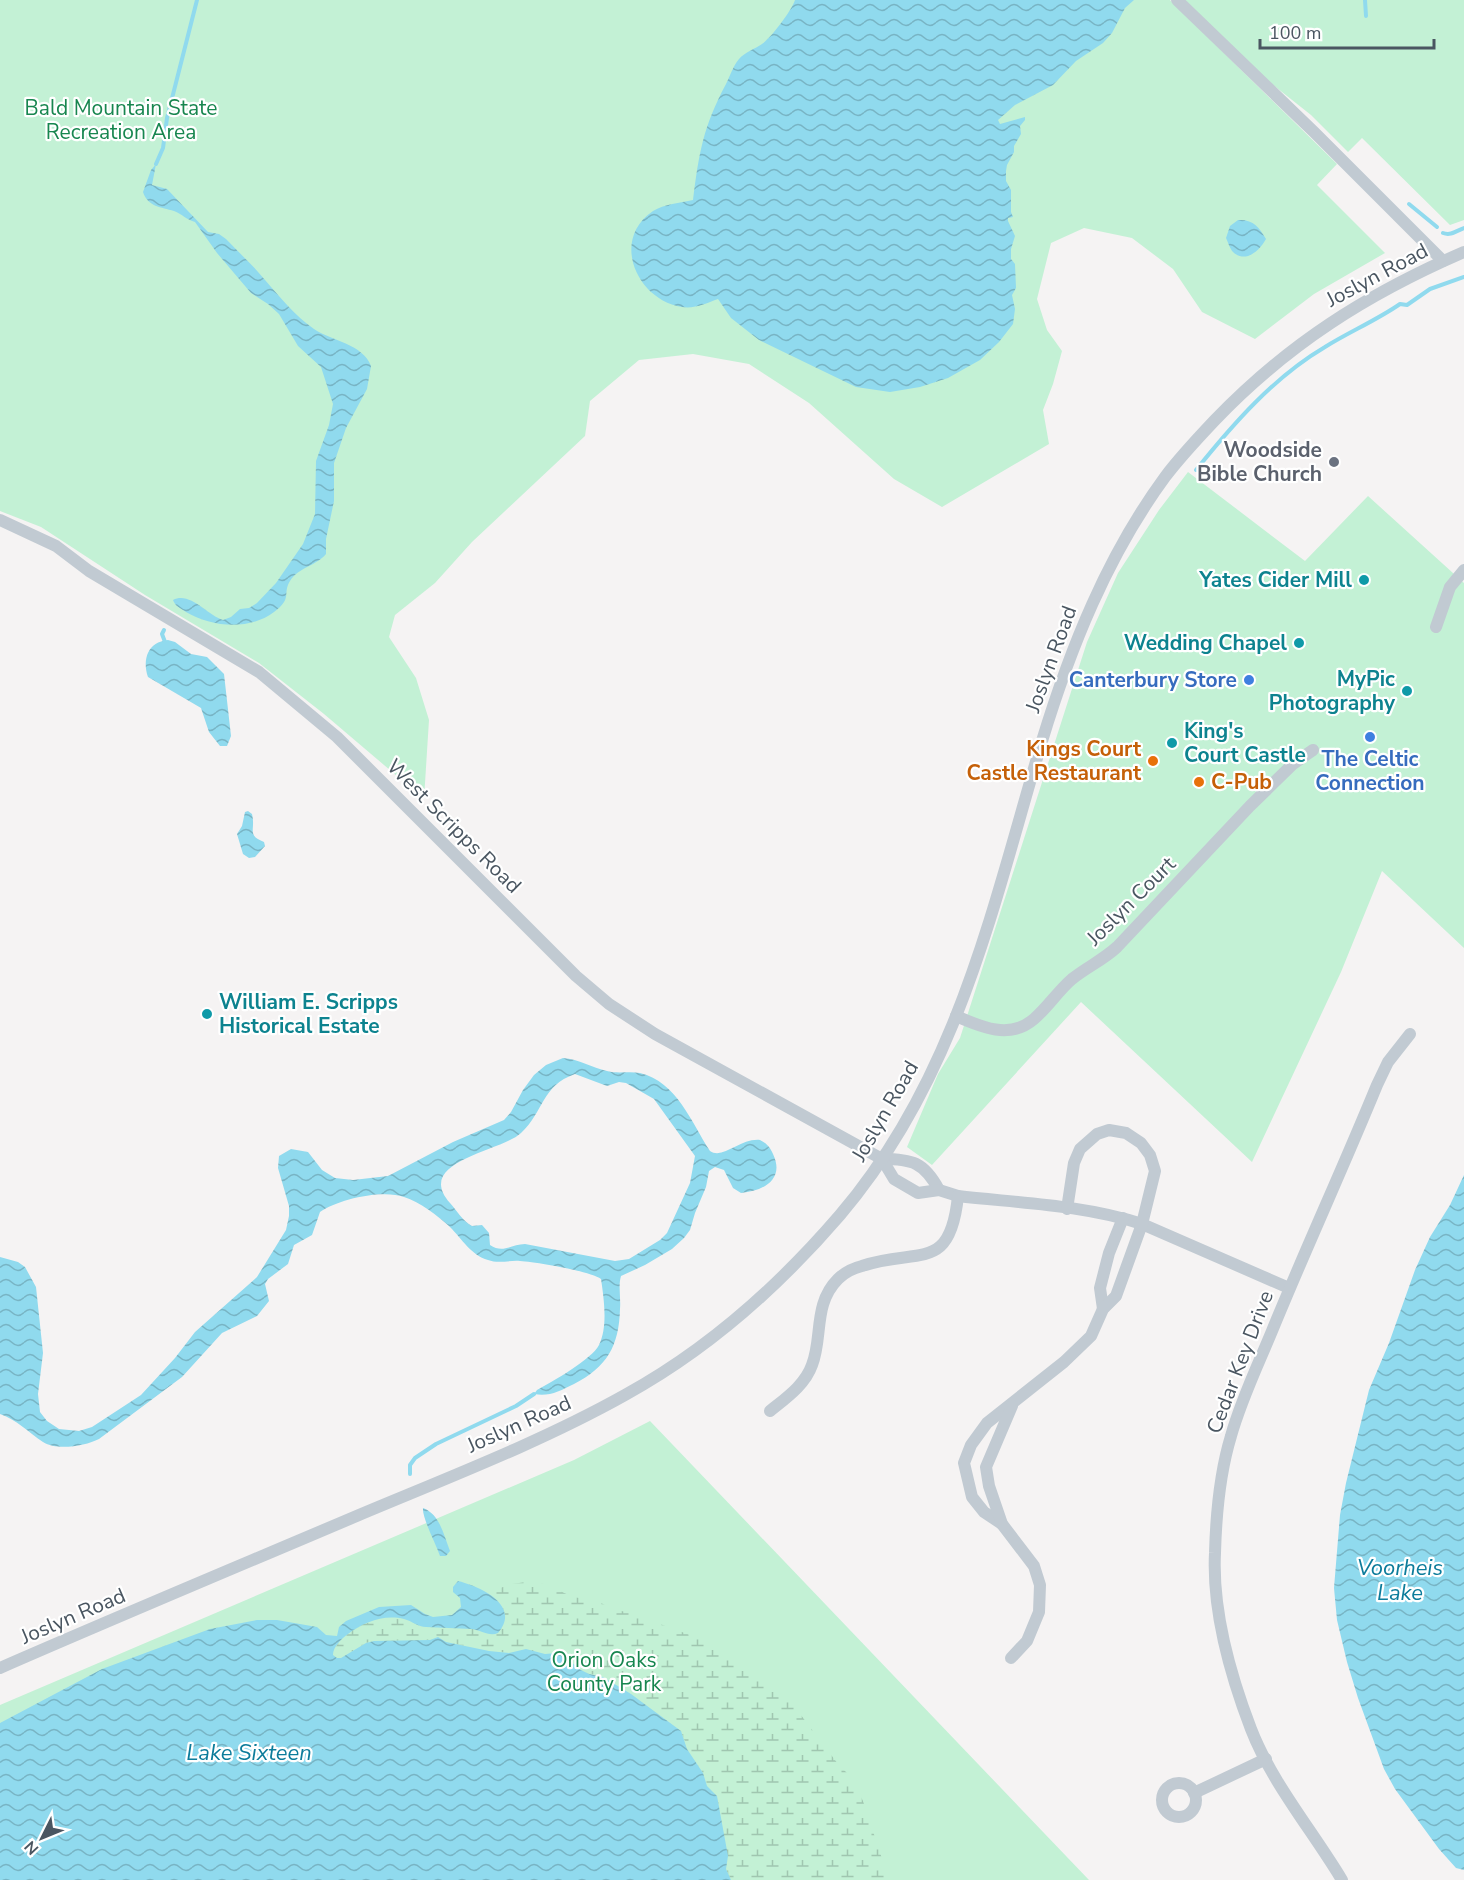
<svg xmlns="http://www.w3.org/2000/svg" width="1464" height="1880" font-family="'Nunito Sans',sans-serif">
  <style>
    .green { fill: #c3f1d5 }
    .wetland { fill: url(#wetland-marsh) }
    .water { fill: url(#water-waves); fill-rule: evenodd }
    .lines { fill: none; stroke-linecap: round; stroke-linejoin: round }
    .stream { stroke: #90daee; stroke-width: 4 }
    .minor { stroke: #c1cad2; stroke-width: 12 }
    .worship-dot { fill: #6b7280; stroke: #fff; stroke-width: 2 }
    .culture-dot { fill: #0f9aa8; stroke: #fff; stroke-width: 2 }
    .shop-dot { fill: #3f7fe0; stroke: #fff; stroke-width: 2 }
    .food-dot { fill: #e8710a; stroke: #fff; stroke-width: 2 }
    .labels { text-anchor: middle; stroke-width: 4.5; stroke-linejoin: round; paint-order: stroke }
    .park-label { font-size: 21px; fill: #17864f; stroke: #fff }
    .street-label { font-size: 21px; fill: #4a5661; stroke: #fff }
    .worship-label { font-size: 21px; font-weight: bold; fill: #5b616d; stroke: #fff; text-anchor: end }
    .culture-label { font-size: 21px; font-weight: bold; fill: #0d838f; stroke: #fff; text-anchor: end }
    .shop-label { font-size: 21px; font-weight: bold; fill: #366cbe; stroke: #fff; text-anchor: end }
    .food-label { font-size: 21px; font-weight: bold; fill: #c56008; stroke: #fff; text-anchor: end }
    .water-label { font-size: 22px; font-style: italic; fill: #0c7c9b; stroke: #fff }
  </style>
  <defs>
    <pattern id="wetland-marsh" width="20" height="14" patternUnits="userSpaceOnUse" patternTransform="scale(1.5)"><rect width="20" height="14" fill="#c3f1d5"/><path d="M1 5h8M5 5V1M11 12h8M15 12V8" fill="none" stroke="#a0c6b0"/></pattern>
    <pattern id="water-waves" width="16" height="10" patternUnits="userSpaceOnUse" patternTransform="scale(1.5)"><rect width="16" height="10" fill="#90daee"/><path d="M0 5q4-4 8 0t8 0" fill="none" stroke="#78b4c4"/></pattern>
  </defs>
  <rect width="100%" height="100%" fill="#f5f3f3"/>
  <g class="green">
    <polygon points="0,0 1170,0 1337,164 1317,185 1385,253 1314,294 1255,339 1202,312 1173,269 1132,238 1084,228 1051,243 1037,299 1047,330 1062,351 1053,384 1043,410 1049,444 942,507 894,479 809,403 749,364 693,354 639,360 590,401 585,436 472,542 435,583 395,615 389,637 416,678 429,720 424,799 324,714 259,663 145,595 41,527 0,511"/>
    <polygon points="1185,0 1464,0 1464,220 1450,225 1362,138 1348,152 1311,115 1253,69"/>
    <polygon points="1188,472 1305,561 1368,496 1464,583 1464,948 1382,871 1341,972 1252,1162 1081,1002 932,1165 907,1147 938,1074 960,1038 1087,642 1118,573 1159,510"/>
    <polygon points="650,1421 1089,1880 0,1880 0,1705 574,1460"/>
  </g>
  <path class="wetland" d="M526,1582L544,1584L571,1596L601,1603L613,1609L630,1613L701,1639L754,1670L794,1706L838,1764L850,1776L863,1801L889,1880H731L726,1869L727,1855L717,1796L707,1786L703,1773L690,1754L682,1734L677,1728L667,1723L659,1713L631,1694L598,1675L589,1674L579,1669L567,1658L557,1653L545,1654L523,1649L509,1653L489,1651L446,1642L440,1637L430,1640L374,1641L366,1643L341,1658H337L333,1656L334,1649L344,1636L364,1624L386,1618L407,1620L421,1627L472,1629L494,1635C514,1625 501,1602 488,1592L512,1584Z"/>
  <g class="water">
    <path d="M795,0H1134L1125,8L1112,33L1103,43L1076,61L1053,85L1015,105L998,120L1000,124L1025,117V120L1020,126L1021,134L1014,146V152L1007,165L1006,171V181L1011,190V212L1013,217L1008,218V221L1015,236L1011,249V259L1015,264L1016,288L1012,295L1015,309L1013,324L999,342L980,360L948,378L920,387L890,392L856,387L759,340L731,318L718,299C707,303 695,309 682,307C637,300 610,240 653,211C664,204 680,203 693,200C699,153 703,127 726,84C730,76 733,66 739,59C745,52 755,49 762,44C771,38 792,10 795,0Z"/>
    <path d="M156,164L152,185L167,189L208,232L219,234L226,239C239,253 253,265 265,280C280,297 295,316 314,329C332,341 363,344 371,366L367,389L346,428L334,463V501L326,539V554C316,566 299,567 290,581C282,594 293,598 274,612C249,631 211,627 186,612C180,608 175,606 173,600C190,591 207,615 223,620L231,617L240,609L249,608L257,603L276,583L303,544L315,514L316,461L329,425L333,404L321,367L298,346L279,314L268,304L251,293L217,253L195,222C187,220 182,214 174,211C161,207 148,207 143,192L151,170Z"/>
    <path d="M1238,220C1253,219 1259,227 1266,239C1260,250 1246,264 1233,252C1230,249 1228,242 1226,238L1230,226Z"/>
    <path d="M168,640L175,642L191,654L207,657L224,674L231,736L227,746H220L209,732L201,708L148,677C142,659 148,642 168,640Z"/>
    <path d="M248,811L252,814C256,830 246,835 264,842L265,846L255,857L249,858L243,854L237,834L242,826L245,812Z"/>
    <path d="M563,1058C579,1059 592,1068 607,1071C618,1074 629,1071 640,1073C677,1082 691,1122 710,1151C723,1160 740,1138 760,1140C766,1143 770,1147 773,1154C785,1179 764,1191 741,1193L733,1188L724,1170L715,1167L709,1171L706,1187L695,1213L690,1230L684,1238L672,1249L645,1265L621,1276C618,1286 621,1298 620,1309C619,1346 607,1367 574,1384C560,1391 549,1397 534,1394L537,1390C552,1382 592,1359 599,1345C608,1327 604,1299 601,1279C590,1271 536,1262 520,1261C510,1260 498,1264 488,1260C471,1255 462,1239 450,1227C438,1216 420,1202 404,1197C383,1189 338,1199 320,1212L312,1235L294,1245L288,1264L268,1279L265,1284L269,1301L257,1316L222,1333L182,1377L99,1439C85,1446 57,1451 43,1442C28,1432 17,1420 0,1414V1257L18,1262L25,1267L36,1287L43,1353L38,1394L40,1412L47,1421L59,1429L79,1431L92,1427L141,1395L175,1358L195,1332L257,1277L286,1230L289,1216V1206L278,1168L279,1156L291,1149L308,1152L322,1170L335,1178L353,1180L388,1176L453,1142L504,1120L511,1112L523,1090L534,1075L546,1065ZM575,1074L607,1086L619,1082L626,1083L654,1099L695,1156L690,1183L667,1233L660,1240L629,1259L615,1261L525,1244C512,1244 503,1254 490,1245L489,1233L482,1225L472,1226C463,1221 457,1211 450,1203C413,1161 501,1152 521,1133C544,1112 541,1086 575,1074Z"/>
    <polygon points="1464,1175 1464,1870 1456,1868 1439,1849 1395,1789 1384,1769 1358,1698 1347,1662 1337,1620 1334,1588 1340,1515 1346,1483 1369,1390 1389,1343 1415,1270 1430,1237 1450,1205"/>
    <path d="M423,1508C440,1514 444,1536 450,1551L446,1556H440C436,1544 422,1518 423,1508Z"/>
    <path d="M458,1581C479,1586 522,1605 498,1633C489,1637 481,1630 472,1629C456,1628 441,1628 426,1627C418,1627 412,1621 404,1619C384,1614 364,1622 348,1634C341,1639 333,1647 333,1655L337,1658H341L366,1643L374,1641L430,1640L438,1637L446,1642L489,1651L509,1653L526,1649L545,1654L557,1653L567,1658L579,1669L589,1674L603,1677L631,1694L681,1731L687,1749L703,1773L707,1786L717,1796L728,1856L726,1869L731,1880H0V1723L102,1669L210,1629L257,1620H277L317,1627L326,1635L337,1636L339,1627L346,1621L379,1607L411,1605L425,1614L433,1617L452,1615L461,1607L460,1598L453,1592V1587Z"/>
  </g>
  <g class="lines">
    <g class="stream">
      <polyline points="1365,0 1366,16"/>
      <polyline points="156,164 163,148 167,118 197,0"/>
      <polyline points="1409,204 1437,227"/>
      <path d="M1443,233C1451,236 1456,231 1464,228"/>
      <path d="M1196,470C1233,424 1274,377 1325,347C1349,332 1377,320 1400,304L1407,305L1430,289L1464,277"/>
      <polyline points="164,630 162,634 165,642"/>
      <polyline points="410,1474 410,1465 415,1458 436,1444 516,1406 534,1394"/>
    </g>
    <g class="minor">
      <polyline points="1177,0 1314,132 1443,261"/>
      <path d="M0,520L56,546L89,571L259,672L337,737L576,976L609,1004L655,1034L882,1159C912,1159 924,1162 939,1190"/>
      <polyline points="1436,627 1450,587 1464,570"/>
      <path d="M956,1016C981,1027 1010,1040 1034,1019C1048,1007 1058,991 1072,979C1087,967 1103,960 1117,947L1250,806L1293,764L1313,750"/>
      <path d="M882,1159L894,1179L918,1193L939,1190L958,1196C1019,1203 1084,1205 1142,1224L1289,1288"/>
      <polyline points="1103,1309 1100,1288 1109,1253 1123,1218"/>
      <path d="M770,1411C786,1398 805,1385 812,1365C823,1337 813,1304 838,1279C845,1272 854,1268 862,1266C918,1247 950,1274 958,1196"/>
      <polyline points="1002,1524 984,1512 972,1497 964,1463 971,1445 987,1423 1064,1362 1091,1336 1103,1309 1116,1296 1142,1224 1155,1171 1150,1155 1141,1143 1126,1133 1109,1130 1097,1134 1080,1149 1074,1163 1067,1209"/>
      <polyline points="1011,1658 1027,1641 1039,1612 1040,1585 1034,1566 1002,1524 989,1486 986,1467 1012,1406"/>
      <path d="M0,1668C119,1616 239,1566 359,1515C447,1478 541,1442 625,1395C707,1350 779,1286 840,1215C957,1078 992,909 1042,741C1070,649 1107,556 1165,477C1180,457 1197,439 1215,420C1288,344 1367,294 1464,252"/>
      <circle cx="1179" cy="1800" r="17"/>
      <polyline points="1194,1793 1266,1759"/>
      <path d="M1342,1880C1312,1830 1272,1783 1251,1729C1230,1674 1212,1612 1215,1553C1216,1516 1220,1472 1231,1436C1241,1400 1258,1365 1272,1331C1306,1248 1343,1168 1377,1085L1388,1062L1410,1034"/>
    </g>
  </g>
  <circle class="worship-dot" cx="1334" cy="462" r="6"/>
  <g class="culture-dot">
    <circle cx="1364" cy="580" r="6"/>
    <circle cx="1299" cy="643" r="6"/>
    <circle cx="1407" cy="691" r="6"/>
    <circle cx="1172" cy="743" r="6"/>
    <circle cx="207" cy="1014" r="6"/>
  </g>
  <g class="shop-dot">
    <circle cx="1249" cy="680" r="6"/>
    <circle cx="1370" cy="737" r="6"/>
  </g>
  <g class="food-dot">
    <circle cx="1153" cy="761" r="6"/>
    <circle cx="1199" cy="782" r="6"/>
  </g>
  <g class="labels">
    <g class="park-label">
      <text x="121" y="115">Bald Mountain State<tspan x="121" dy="24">Recreation Area</tspan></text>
      <text x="604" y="1667">Orion Oaks<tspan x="604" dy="24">County Park</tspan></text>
    </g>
    <g class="street-label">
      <text transform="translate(1377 275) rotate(-28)" y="7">Joslyn Road</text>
      <text transform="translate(1051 659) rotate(-70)" y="7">Joslyn Road</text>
      <text transform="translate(454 826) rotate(45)" y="7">West Scripps Road</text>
      <text transform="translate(1131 901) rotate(-45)" y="7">Joslyn Court</text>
      <text transform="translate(885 1111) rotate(-60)" y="7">Joslyn Road</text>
      <text transform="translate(1240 1362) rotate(-69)" y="7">Cedar Key Drive</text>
      <text transform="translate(519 1424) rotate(-24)" y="7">Joslyn Road</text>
      <text transform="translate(73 1616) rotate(-23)" y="7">Joslyn Road</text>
    </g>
    <g class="worship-label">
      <text x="1322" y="457">Woodside<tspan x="1322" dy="24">Bible Church</tspan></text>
    </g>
    <g class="culture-label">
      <text x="1352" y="587">Yates Cider Mill</text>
      <text x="1287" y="650">Wedding Chapel</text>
      <text x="1395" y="686">MyPic<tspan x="1395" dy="24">Photography</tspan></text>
      <text x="1184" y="738" text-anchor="start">King's<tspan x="1184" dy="24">Court Castle</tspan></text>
      <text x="219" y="1009" text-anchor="start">William E. Scripps<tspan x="219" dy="24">Historical Estate</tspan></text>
    </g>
    <g class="shop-label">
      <text x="1237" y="687">Canterbury Store</text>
      <text x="1370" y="766" text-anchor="middle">The Celtic<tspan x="1370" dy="24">Connection</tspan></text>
    </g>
    <g class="food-label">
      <text x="1141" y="756">Kings Court<tspan x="1141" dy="24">Castle Restaurant</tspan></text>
      <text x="1211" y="789" text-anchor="start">C-Pub</text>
    </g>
    <g class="water-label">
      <text x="1400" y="1575">Voorheis<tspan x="1400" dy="25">Lake</tspan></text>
      <text x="249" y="1760">Lake Sixteen</text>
    </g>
  </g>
  <g transform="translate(42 1838) rotate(227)" stroke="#ffffff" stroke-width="4.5" paint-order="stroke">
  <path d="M0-4.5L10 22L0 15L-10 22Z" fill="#4a5661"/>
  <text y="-9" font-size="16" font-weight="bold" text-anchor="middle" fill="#4a5661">N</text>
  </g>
  <path d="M1260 39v9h174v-9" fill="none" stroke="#4a5661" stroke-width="3"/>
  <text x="1269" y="39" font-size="18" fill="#4a5661" stroke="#ffffff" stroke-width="4.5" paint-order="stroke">100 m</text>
</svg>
